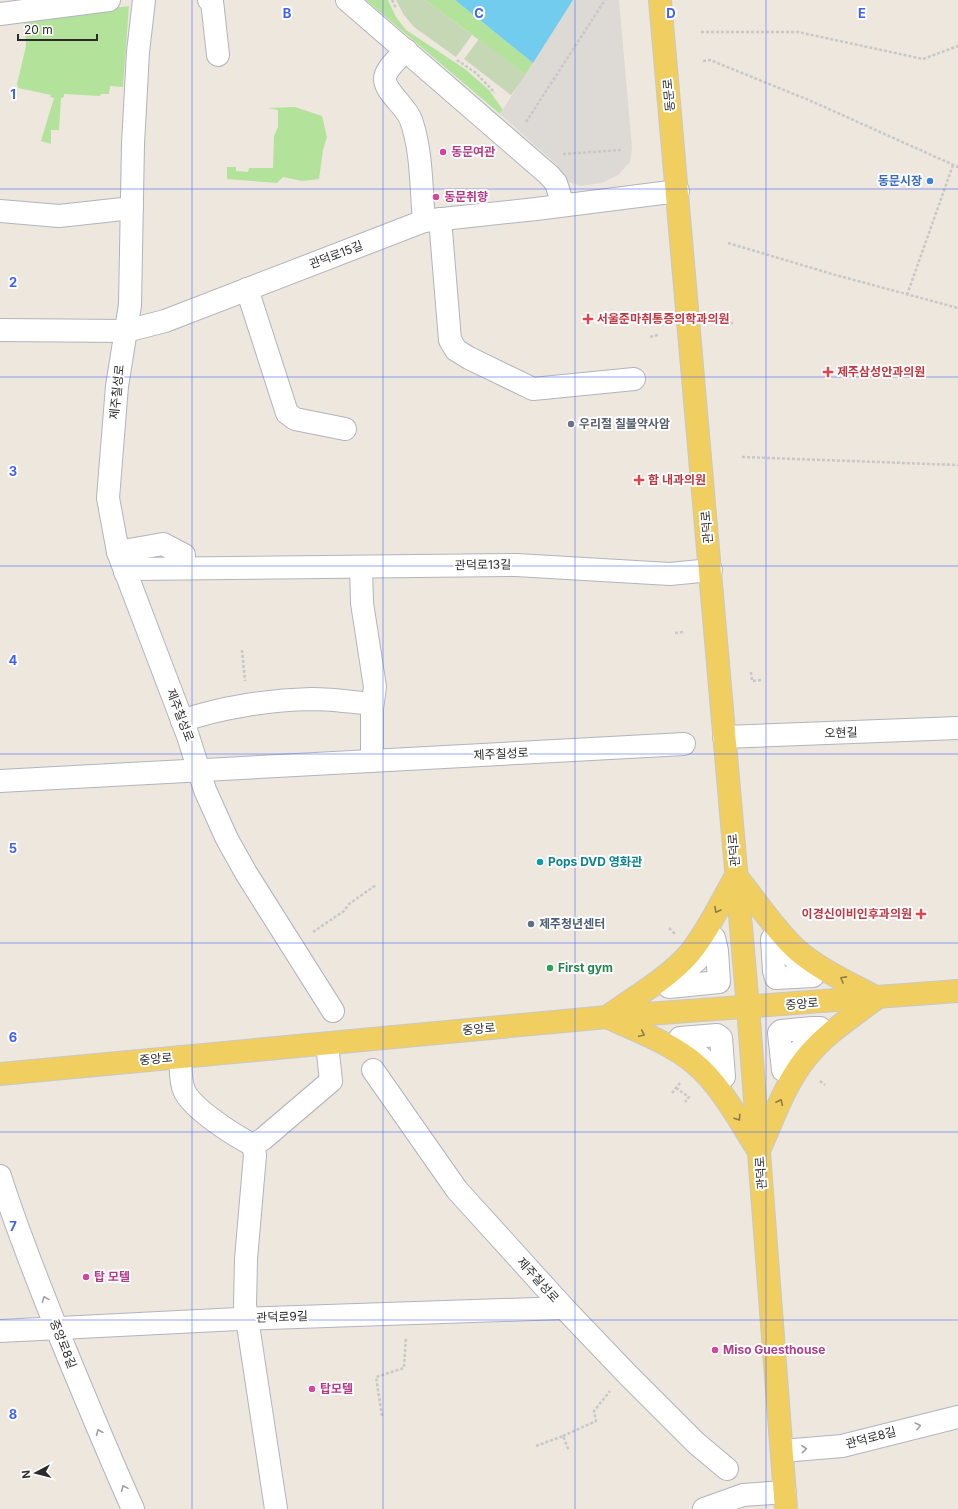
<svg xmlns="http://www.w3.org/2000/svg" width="958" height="1509" font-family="Inter,'Noto Sans KR',sans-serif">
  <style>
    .green { fill: #b3e39b }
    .cemetery { fill: #c5d7b5 }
    .plaza { fill: #dddad5 }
    .water { fill: #72ccee }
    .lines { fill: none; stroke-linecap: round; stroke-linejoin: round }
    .minor-casing { stroke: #b1b4bf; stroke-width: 24 }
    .major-casing { stroke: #c8c8c8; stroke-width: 24 }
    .path { stroke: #c8c8c8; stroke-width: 2.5; stroke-dasharray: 3 2; stroke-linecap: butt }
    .minor { stroke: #fff; stroke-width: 22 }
    .major { stroke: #f0cf60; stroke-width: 22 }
    .oneway { stroke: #8e7d46 }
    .oneway2 { stroke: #a0a0a0 }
    .grid { fill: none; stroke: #3f61f9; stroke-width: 1; stroke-opacity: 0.55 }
    .hotel-dot { fill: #d1479c; stroke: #fff; stroke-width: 1.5 }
    .shop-dot { fill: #3f7fe0; stroke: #fff; stroke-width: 1.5 }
    .health-dot { fill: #e0444e; stroke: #fff; stroke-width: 1.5 }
    .worship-dot { fill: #6b7280; stroke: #fff; stroke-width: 1.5 }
    .culture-dot { fill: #0f9aa8; stroke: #fff; stroke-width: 1.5 }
    .service-dot { fill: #5c6f8a; stroke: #fff; stroke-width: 1.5 }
    .leisure-dot { fill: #2e9e5b; stroke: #fff; stroke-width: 1.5 }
    .labels { text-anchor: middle; stroke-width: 4; stroke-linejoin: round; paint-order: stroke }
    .street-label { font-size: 12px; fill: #2b2b2b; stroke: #fff }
    .hotel-label { font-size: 12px; font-weight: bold; fill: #b23c85; stroke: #fff; text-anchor: start }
    .shop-label { font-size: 12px; font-weight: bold; fill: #366cbe; stroke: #fff; text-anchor: end }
    .health-label { font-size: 12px; font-weight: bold; fill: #be3a42; stroke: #fff; text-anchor: start }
    .worship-label { font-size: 12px; font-weight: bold; fill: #5b616d; stroke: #fff; text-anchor: start }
    .culture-label { font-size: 12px; font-weight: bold; fill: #0d838f; stroke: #fff; text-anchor: start }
    .service-label { font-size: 12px; font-weight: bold; fill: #4e5e75; stroke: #fff; text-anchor: start }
    .leisure-label { font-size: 12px; font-weight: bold; fill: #27864d; stroke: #fff; text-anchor: start }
    .grid-label { font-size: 13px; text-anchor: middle; font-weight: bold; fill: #3f61f9; stroke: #fff; stroke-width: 4; stroke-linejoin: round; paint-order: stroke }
  </style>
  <rect width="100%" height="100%" fill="#ede7de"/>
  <g class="green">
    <polygon points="366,0 388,0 396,17 406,30 465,69 489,90 503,110 500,114"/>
    <polygon points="425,0 455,0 533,63 526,75"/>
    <polygon points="129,6 123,87 110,86 109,94 101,94 100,96 64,94 64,97 61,98 59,130 51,130 51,144 41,141 54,98 50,97 51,95 18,88 17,84 26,46 24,20"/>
    <polygon points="295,107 322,116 327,137 323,150 319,179 302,181 283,177 277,183 227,179 227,167 236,167 236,171 248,172 249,168 273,168 274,136 278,127 278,110 268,108"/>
  </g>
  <g class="cemetery">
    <polygon points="396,0 425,0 472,35 456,57 414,27 404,15"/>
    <polygon points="479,39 526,75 511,95 464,59"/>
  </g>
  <polygon class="plaza" points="573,0 619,0 632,148 630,162 618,175 602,183 581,186 566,181 560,174 557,165 500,114"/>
  <polygon class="water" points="455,0 573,0 533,63"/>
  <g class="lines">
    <defs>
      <g id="minor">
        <polyline points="144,0 138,52 133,144 130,305 117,386 108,498 118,552 188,736 205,790 227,839 246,873 333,1011"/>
        <polyline points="209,0 212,1 218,55"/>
        <polyline points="347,0 549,175 556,183 563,205"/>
        <polyline points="0,14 109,0"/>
        <path d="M406,50C400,57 385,69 385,79C385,92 406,106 411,120C422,151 421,188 424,221"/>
        <polyline points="0,211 59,216 132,208"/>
        <polyline points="440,219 450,340 456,350 469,358 533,389 634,379"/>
        <polyline points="247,289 287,413 295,419 345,429"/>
        <polyline points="0,330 126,331 165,321 424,221 536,209 678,191"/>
        <polyline points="118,552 163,544 184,555 184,568"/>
        <polyline points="361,567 362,603 375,687 372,709 372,761"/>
        <polyline points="125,572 134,569 516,565 670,574 711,570"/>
        <path d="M182,721C221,707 271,700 311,699C332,699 352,702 372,704"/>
        <polyline points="724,737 958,728"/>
        <polyline points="0,781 684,744"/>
        <polygon points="714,938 717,951 719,982 669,987 670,984 697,960"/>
        <polygon points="772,939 813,974 813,976 776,978 774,971"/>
        <polygon points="812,1028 820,1028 821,1030 799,1051 786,1071 783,1070 779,1033 781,1031"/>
        <polygon points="717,1035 721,1038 724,1077 721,1078 701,1057 678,1041 680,1038"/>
        <path d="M180,1057C181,1067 180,1081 184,1090C191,1108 235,1136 253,1145"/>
        <polyline points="373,1070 457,1190 564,1308 628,1375 696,1443 727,1469"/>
        <path d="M0,1176C16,1227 36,1277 56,1327C81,1388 106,1449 133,1509"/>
        <polyline points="0,1331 238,1319 564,1308"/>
        <polyline points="782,1451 842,1446 958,1417"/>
        <polyline points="276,1509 245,1305 246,1259 255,1155 253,1145 263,1139 331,1081 327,1044"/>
        <polyline points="704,1509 743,1495 785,1492"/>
      </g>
      <g id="major">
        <polyline points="660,0 748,1007 786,1509"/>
        <polyline points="0,1074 607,1017 958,991"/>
        <path d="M760,1148C774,1117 785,1084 806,1058C825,1034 853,1016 877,998"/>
        <path d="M758,1150C740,1122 720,1084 694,1063C669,1042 636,1031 607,1017C634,997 666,980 689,954C708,931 721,902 736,876C756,900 774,929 797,950C820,970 850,983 877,998"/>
      </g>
    </defs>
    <use href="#minor" class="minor-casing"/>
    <use href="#major" class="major-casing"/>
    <g class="path">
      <polyline points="392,0 396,8"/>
      <polyline points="701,32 798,32 923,59 958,46"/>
      <polyline points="457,60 476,73 495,93"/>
      <polyline points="703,61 710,60 811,101 958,167"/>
      <polyline points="526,122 605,0"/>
      <polyline points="563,154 621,150"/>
      <polyline points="728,243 832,274 958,308"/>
      <polyline points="907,295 953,165"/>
      <polyline points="721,318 721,324 733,323"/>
      <polyline points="650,337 658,335"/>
      <polyline points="742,457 958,465"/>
      <polyline points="675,633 683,632 684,634"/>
      <polyline points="242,650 245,681"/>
      <polyline points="751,672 752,681 762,680"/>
      <polyline points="669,928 674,933 675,931"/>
      <polyline points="313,932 344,911 349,904 376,885"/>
      <polyline points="820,1081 825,1085"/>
      <polyline points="676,1088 689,1097 685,1102"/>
      <polyline points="672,1093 680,1083"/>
      <polyline points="382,1416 376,1377 404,1368 406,1337"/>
      <polyline points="563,1436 596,1421 594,1411 610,1391"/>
      <polyline points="536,1446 563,1436 569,1451"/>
    </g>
    <use href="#minor" class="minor"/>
    <use href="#major" class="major"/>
  </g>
  <defs><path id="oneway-chevron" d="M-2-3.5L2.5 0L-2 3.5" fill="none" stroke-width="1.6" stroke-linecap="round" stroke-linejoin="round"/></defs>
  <g class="oneway">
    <use href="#oneway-chevron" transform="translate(717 910) rotate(120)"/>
    <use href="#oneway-chevron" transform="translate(843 979) rotate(-151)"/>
    <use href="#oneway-chevron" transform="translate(642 1034) rotate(25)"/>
    <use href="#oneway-chevron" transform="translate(780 1102) rotate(-65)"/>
    <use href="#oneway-chevron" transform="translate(738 1118) rotate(57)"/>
  </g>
  <g class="oneway2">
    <use href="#oneway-chevron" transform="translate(45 1299) rotate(-111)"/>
    <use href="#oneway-chevron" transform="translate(918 1426) rotate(-14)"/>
    <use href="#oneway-chevron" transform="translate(99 1432) rotate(-113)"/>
    <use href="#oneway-chevron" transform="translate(804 1449) rotate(-5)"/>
    <use href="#oneway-chevron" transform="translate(124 1488) rotate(-114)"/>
  </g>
  <path class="grid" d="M192,0V1509M383,0V1509M575,0V1509M766,0V1509M0,189H958M0,377H958M0,566H958M0,754H958M0,943H958M0,1132H958M0,1320H958"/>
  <g class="hotel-dot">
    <circle cx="443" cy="152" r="4"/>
    <circle cx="436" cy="197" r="4"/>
    <circle cx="86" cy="1277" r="4"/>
    <circle cx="715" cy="1350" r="4"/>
    <circle cx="312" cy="1389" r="4"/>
  </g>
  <circle class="shop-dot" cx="930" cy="181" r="4"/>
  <g class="health-dot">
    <path d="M586 313h4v4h4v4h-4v4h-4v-4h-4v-4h4z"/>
    <path d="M826 366h4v4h4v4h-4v4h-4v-4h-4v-4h4z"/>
    <path d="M637 474h4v4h4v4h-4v4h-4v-4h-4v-4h4z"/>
    <path d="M919 908h4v4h4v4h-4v4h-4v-4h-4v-4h4z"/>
  </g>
  <circle class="worship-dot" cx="571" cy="424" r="4"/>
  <circle class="culture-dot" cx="540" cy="862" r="4"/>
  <circle class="service-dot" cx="531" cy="924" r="4"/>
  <circle class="leisure-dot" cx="550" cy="968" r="4"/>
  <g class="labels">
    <g class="street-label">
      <text transform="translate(669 95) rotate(-95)" y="4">동문로</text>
      <text transform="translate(336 255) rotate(-21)" y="4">관덕로15길</text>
      <text transform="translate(117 392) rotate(-84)" y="4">제주칠성로</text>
      <text transform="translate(707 527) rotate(-95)" y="4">관덕로</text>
      <text transform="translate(483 565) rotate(-1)" y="4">관덕로13길</text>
      <text transform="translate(180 715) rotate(69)" y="4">제주칠성로</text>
      <text transform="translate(841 733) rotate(-2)" y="4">오현길</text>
      <text transform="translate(501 754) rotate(-3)" y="4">제주칠성로</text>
      <text transform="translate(734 850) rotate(-95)" y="4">관덕로</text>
      <text transform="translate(802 1004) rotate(-4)" y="4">중앙로</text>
      <text transform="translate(479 1029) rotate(-5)" y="4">중앙로</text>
      <text transform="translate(156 1059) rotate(-5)" y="4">중앙로</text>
      <text transform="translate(761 1173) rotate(-94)" y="4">관덕로</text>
      <text transform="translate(538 1280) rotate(48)" y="4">제주칠성로</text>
      <text transform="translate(282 1317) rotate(-2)" y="4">관덕로9길</text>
      <text transform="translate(63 1344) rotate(68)" y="4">중앙로8길</text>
      <text transform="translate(871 1438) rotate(-15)" y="4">관덕로8길</text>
    </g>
    <g class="hotel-label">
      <text x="451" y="156">동문여관</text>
      <text x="444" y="201">동문취향</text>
      <text x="94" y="1281">탑 모텔</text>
      <text x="723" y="1354">Miso Guesthouse</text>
      <text x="320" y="1393">탑모텔</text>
    </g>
    <g class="shop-label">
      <text x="922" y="185">동문시장</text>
    </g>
    <g class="health-label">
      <text x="597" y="323">서울준마취통증의학과의원</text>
      <text x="837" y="376">제주삼성안과의원</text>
      <text x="648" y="484">함 내과의원</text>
      <text x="912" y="918" text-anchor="end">이경신이비인후과의원</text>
    </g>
    <g class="worship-label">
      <text x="579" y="428">우리절 칠불약사암</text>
    </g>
    <g class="culture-label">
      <text x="548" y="866">Pops DVD 영화관</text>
    </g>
    <g class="service-label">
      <text x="539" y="928">제주청년센터</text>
    </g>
    <g class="leisure-label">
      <text x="558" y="972">First gym</text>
    </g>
  </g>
  <g class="grid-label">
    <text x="287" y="18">B</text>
    <text x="479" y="18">C</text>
    <text x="671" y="18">D</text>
    <text x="862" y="18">E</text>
    <text x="13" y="99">1</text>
    <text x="13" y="287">2</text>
    <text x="13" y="476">3</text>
    <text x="13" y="665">4</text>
    <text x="13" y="853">5</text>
    <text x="13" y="1042">6</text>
    <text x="13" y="1231">7</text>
    <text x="13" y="1419">8</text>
  </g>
  <g transform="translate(36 1473) rotate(263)" stroke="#ffffff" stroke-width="3" paint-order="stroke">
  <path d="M0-3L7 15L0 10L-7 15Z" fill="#2b2b2b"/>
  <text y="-6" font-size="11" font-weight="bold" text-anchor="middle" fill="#2b2b2b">N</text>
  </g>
  <path d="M18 34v6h79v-6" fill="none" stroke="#2b2b2b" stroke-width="2"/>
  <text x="24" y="34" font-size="12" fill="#2b2b2b" stroke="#ffffff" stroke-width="3" paint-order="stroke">20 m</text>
</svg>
